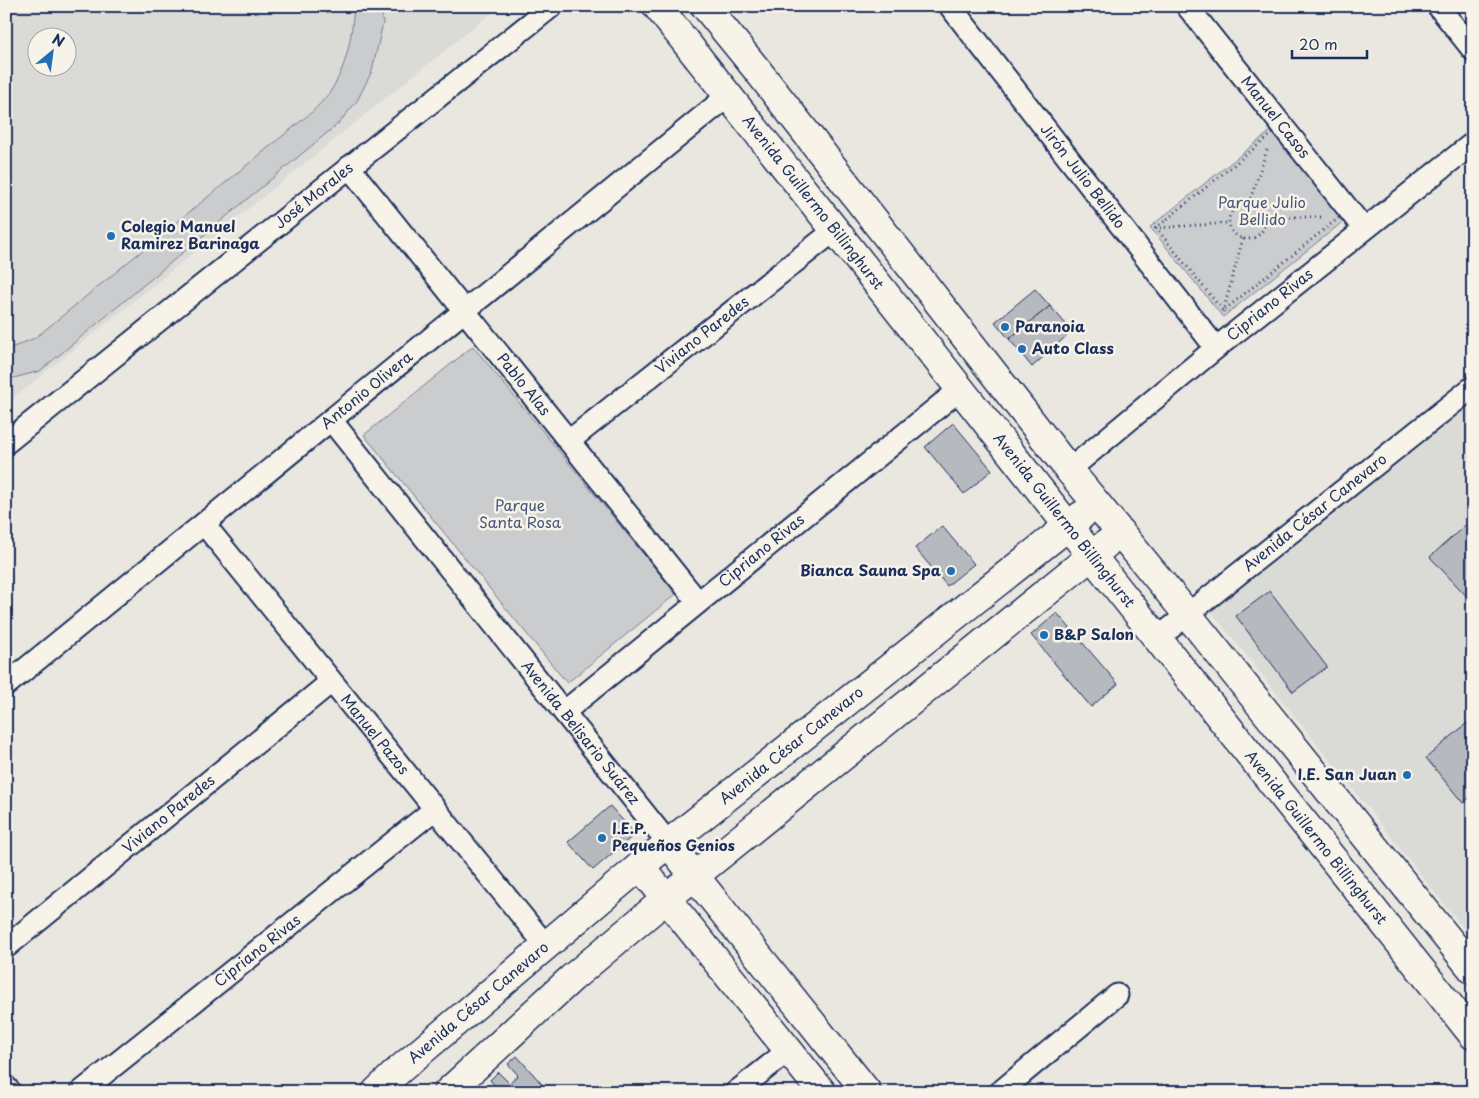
<svg xmlns="http://www.w3.org/2000/svg" width="1479" height="1098" font-family="'Playpen Sans',sans-serif">
  <style>
    .built { fill: #dadad6; fill-rule: evenodd }
    .green { fill: #cbcccd; stroke: #737e96 }
    .building { fill: #b6babf; stroke: #1b2f5e }
    .lines { fill: none; stroke-linecap: round; stroke-linejoin: round }
    .street-casing { stroke: #1b2f5e; stroke-width: 25 }
    .secondary-casing { stroke: #1b2f5e; stroke-width: 31 }
    .path { stroke: #1b2f5e; stroke-width: 3; stroke-dasharray: 1 4; stroke-linecap: butt }
    .street { stroke: #f7f3e8; stroke-width: 21 }
    .secondary { stroke: #f7f3e8; stroke-width: 28 }
    .poi-dot { fill: #1f6fb2; stroke: #f7f3e8; stroke-width: 2 }
    .labels { text-anchor: middle; stroke-width: 5; stroke-linejoin: round; paint-order: stroke }
    .street-label { font-size: 15px; fill: #1b2f5e; stroke: #f7f3e8 }
    .park-label { font-size: 15px; fill: #47567a; stroke: #f7f3e8 }
    .poi-label { font-size: 15px; font-weight: bold; fill: #1b2f5e; stroke: #f7f3e8; text-anchor: start }
  </style>
  <rect width="100%" height="100%" fill="#eae7e0"/>
  <filter id="ink" filterUnits="userSpaceOnUse"><feTurbulence type="fractalNoise" baseFrequency=".02" numOctaves="2"/><feDisplacementMap in="SourceGraphic" scale="10" xChannelSelector="R" yChannelSelector="G"/><feConvolveMatrix kernelMatrix="1 2 1 2 8 2 1 2 1" color-interpolation-filters="sRGB"/></filter>
  <g filter="url(#ink)">
    <g class="built">
      <path d="M6,6H500L6,404ZM38,38H68V68H38Z"/>
      <polygon points="1473,404 1473,940 1211,611"/>
    </g>
    <g class="green">
      <path d="M354,6H381L383,23L372,71L357,101L339,123L40,371L6,380V350L35,338L312,112C318,106 325,99 330,92C347,67 352,36 354,6Z"/>
      <polygon points="1272,130 1344,221 1223,317 1150,227"/>
      <polygon points="473,346 676,594 567,683 364,435"/>
    </g>
    <g class="building">
      <polygon points="1035,289 1050,306 1009,339 995,322"/>
      <polygon points="1050,306 1072,331 1032,367 1009,339"/>
      <polygon points="953,423 992,470 964,494 925,447"/>
      <polygon points="1473,518 1473,603 1430,557"/>
      <polygon points="942,526 974,564 947,586 915,548"/>
      <polygon points="1270,591 1327,667 1293,692 1236,616"/>
      <polygon points="1057,613 1118,684 1091,707 1031,635"/>
      <polygon points="1473,718 1473,795 1463,803 1426,758"/>
      <polygon points="610,806 635,834 593,870 568,842"/>
      <polygon points="517,1056 549,1092 500,1092 490,1080 498,1072 509,1083 518,1075 508,1064"/>
    </g>
    <g class="lines">
      <defs>
        <g id="street">
          <path id="s1" d="M950,6L1216,348"/>
          <path id="s2" d="M1187,6L1364,229"/>
          <polyline points="1438,6 1473,50"/>
          <path id="s3" d="M349,167L698,602"/>
          <path id="s4" d="M331,420L669,844"/>
          <path id="s5" d="M569,441L835,230"/>
          <path id="s6" d="M6,443L351,166L552,6"/>
          <path id="s7" d="M1069,470L1216,348L1473,143"/>
          <path id="s8" d="M204,524L547,947"/>
          <path id="s9" d="M1158,638L1473,387"/>
          <path id="s10" d="M6,685L729,95"/>
          <path id="s11" d="M564,712L943,403L961,389"/>
          <path id="s12" d="M6,947L331,682"/>
          <polyline points="6,1087 10,1092"/>
          <path id="s13" d="M81,1092L435,809"/>
          <polyline points="736,1092 789,1050"/>
          <polyline points="1000,1092 1117,995"/>
        </g>
        <g id="secondary">
          <path id="s14" d="M657,6L835,230L1091,555L1473,1035"/>
          <polyline points="705,6 758,71 1069,470 1188,615 1473,970"/>
          <polyline points="669,844 867,1092"/>
          <polyline points="640,866 822,1092"/>
          <path id="s15" d="M376,1092L398,1071L640,866L1082,515"/>
          <polyline points="448,1092 572,978 666,899 1106,544"/>
        </g>
      </defs>
      <use href="#street" class="street-casing"/>
      <use href="#secondary" class="secondary-casing"/>
      <g class="path">
        <polygon points="1273,133 1341,216 1223,311 1156,228"/>
        <polyline points="1249,203 1268,147"/>
        <circle cx="1247" cy="221" r="18"/>
        <polyline points="1265,217 1324,217"/>
        <polyline points="1155,228 1230,223"/>
        <polyline points="1223,312 1243,238"/>
      </g>
      <use href="#street" class="street"/>
      <use href="#secondary" class="secondary"/>
    </g>
  </g>
  <g class="poi-dot">
    <circle cx="111" cy="236" r="5"/>
    <circle cx="1005" cy="327" r="5"/>
    <circle cx="1022" cy="349" r="5"/>
    <circle cx="951" cy="571" r="5"/>
    <circle cx="1044" cy="635" r="5"/>
    <circle cx="1407" cy="775" r="5"/>
    <circle cx="602" cy="838" r="5"/>
  </g>
  <g class="labels">
    <g class="street-label">
      <text dy="5" stroke="none"><textPath href="#s2" startOffset="142">Manuel Casos</textPath></text>
      <text dy="5" stroke="none"><textPath href="#s1" startOffset="216">Jirón Julio Bellido</textPath></text>
      <text dy="5" stroke="none"><textPath href="#s6" startOffset="395">José Morales</textPath></text>
      <text dy="5" stroke="none"><textPath href="#s14" startOffset="251">Avenida Guillermo Billinghurst</textPath></text>
      <text dy="5" stroke="none"><textPath href="#s7" startOffset="260">Cipriano Rivas</textPath></text>
      <text dy="5" stroke="none"><textPath href="#s5" startOffset="170">Viviano Paredes</textPath></text>
      <text dy="5" stroke="none"><textPath href="#s3" startOffset="279">Pablo Alas</textPath></text>
      <text dy="5" stroke="none"><textPath href="#s10" startOffset="466">Antonio Olivera</textPath></text>
      <text dy="5" stroke="none"><textPath href="#s9" startOffset="201">Avenida César Canevaro</textPath></text>
      <text dy="5" stroke="none"><textPath href="#s14" startOffset="656">Avenida Guillermo Billinghurst</textPath></text>
      <text dy="5" stroke="none"><textPath href="#s11" startOffset="255">Cipriano Rivas</textPath></text>
      <text dy="5" stroke="none"><textPath href="#s4" startOffset="400">Avenida Belisario Suárez</textPath></text>
      <text dy="5" stroke="none"><textPath href="#s8" startOffset="271">Manuel Pazos</textPath></text>
      <text dy="5" stroke="none"><textPath href="#s15" startOffset="541">Avenida César Canevaro</textPath></text>
      <text dy="5" stroke="none"><textPath href="#s12" startOffset="210">Viviano Paredes</textPath></text>
      <text dy="5" stroke="none"><textPath href="#s14" startOffset="1061">Avenida Guillermo Billinghurst</textPath></text>
      <text dy="5" stroke="none"><textPath href="#s13" startOffset="226">Cipriano Rivas</textPath></text>
      <text dy="5" stroke="none"><textPath href="#s15" startOffset="136">Avenida César Canevaro</textPath></text>
    </g>
    <g class="park-label">
      <text x="1262" y="208">Parque Julio<tspan x="1262" dy="17">Bellido</tspan></text>
      <text x="520" y="511">Parque<tspan x="520" dy="17">Santa Rosa</tspan></text>
    </g>
    <g class="poi-label">
      <text x="121" y="232">Colegio Manuel<tspan x="121" dy="17">Ramirez Barinaga</tspan></text>
      <text x="1015" y="332">Paranoia</text>
      <text x="1032" y="354">Auto Class</text>
      <text x="941" y="576" text-anchor="end">Bianca Sauna Spa</text>
      <text x="1054" y="640">B&amp;P Salon</text>
      <text x="1397" y="780" text-anchor="end">I.E. San Juan</text>
      <text x="612" y="834">I.E.P.<tspan x="612" dy="17">Pequeños Genios</tspan></text>
    </g>
  </g>
  <rect width="1479" height="1098" fill="none" stroke="#f7f3e8" stroke-width="25"/>
  <rect x="12" y="12" width="1454" height="1073" fill="none" stroke="#1b2f5e" stroke-width="2" filter="url(#ink)"/>
  <g transform="translate(52 52) rotate(29)"><circle r="24" fill="#f7f3e8" stroke="#9fa5b1"/>
  <path d="M0-4L9 19L0 12L-9 19Z" fill="#1f6fb2"/>
  <text y="-8" font-size="14" font-weight="bold" text-anchor="middle" fill="#1b2f5e">N</text>
  </g>
  <path d="M1292 50v8h75v-8" fill="none" stroke="#1b2f5e" stroke-width="2.5"/>
  <text x="1299" y="50" font-size="15" fill="#1b2f5e" stroke="#f7f3e8" stroke-width="4" paint-order="stroke">20 m</text>
</svg>
